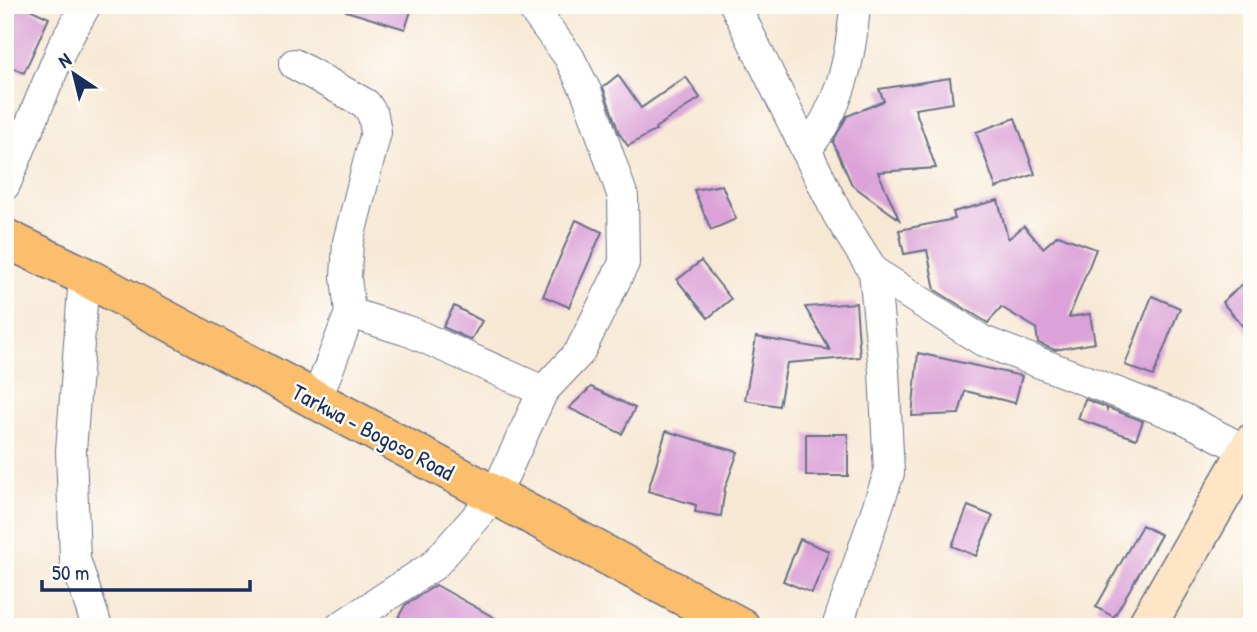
<svg xmlns="http://www.w3.org/2000/svg" width="1257" height="632" font-family="'Patrick Hand',sans-serif">
  <style>
    .building { fill: #dba1d8 }
    .lines { fill: none; stroke-linecap: round; stroke-linejoin: round }
    .street-casing { stroke: #687087; stroke-width: 32 }
    .secondary-casing { stroke: #687087; stroke-width: 41 }
    .primary-casing { stroke: #687087; stroke-width: 41 }
    .street { stroke: #fff; stroke-width: 30 }
    .secondary { stroke: #fde5c5; stroke-width: 38 }
    .primary { stroke: #fabe6d; stroke-width: 38 }
    .labels { text-anchor: middle; stroke-width: 5; stroke-linejoin: round; paint-order: stroke }
    .street-label { font-size: 23px; fill: #1b2f5e; stroke: #fdfcf7 }
  </style>
  <rect width="100%" height="100%" fill="#fdfcf7"/>
  <filter id="ink" filterUnits="userSpaceOnUse"><feTurbulence type="fractalNoise" baseFrequency=".0143" numOctaves="2"/><feDisplacementMap in="SourceGraphic" scale="14" xChannelSelector="R" yChannelSelector="G"/><feConvolveMatrix kernelMatrix="1 2 1 2 8 2 1 2 1" color-interpolation-filters="sRGB"/></filter>
  <filter id="wash" filterUnits="userSpaceOnUse"><feTurbulence type="fractalNoise" baseFrequency=".00686" numOctaves="4" result="noise"/><feDisplacementMap in="SourceGraphic" scale="28" xChannelSelector="R" yChannelSelector="G"/><feGaussianBlur stdDeviation="1.57" result="paint"/><feColorMatrix in="noise" values="0 0 0 0 0 0 0 0 0 0 0 0 0 0 0 0 0 1.4 0 .05"/><feComposite in="paint" operator="in"/></filter>
  <g filter="url(#wash)">
    <rect width="100%" height="100%" fill="#f7e8d4"/>
    <g id="blocks">
      <g class="building">
        <polygon points="5,5 21,5 49,18 24,73 5,64"/>
        <polygon points="346,5 413,5 405,29 346,11"/>
        <polygon points="618,75 641,108 686,77 700,98 655,128 656,130 628,146 619,133 603,87"/>
        <polygon points="950,78 953,103 915,109 936,168 878,172 899,219 852,185 833,142 847,116 884,101 879,89"/>
        <polygon points="1015,118 1035,174 996,188 976,132"/>
        <polygon points="722,185 736,219 711,230 694,190"/>
        <polygon points="998,200 1008,239 1024,226 1043,248 1058,235 1096,249 1069,317 1090,314 1095,343 1055,350 1038,343 1036,328 1001,307 988,323 935,290 927,250 904,254 899,230 955,219 953,212"/>
        <polygon points="576,220 602,232 569,307 543,296"/>
        <polygon points="701,261 731,299 708,318 677,280"/>
        <polygon points="1252,276 1252,337 1222,302"/>
        <polygon points="1152,296 1180,308 1153,376 1125,365"/>
        <polygon points="856,303 860,357 787,363 779,406 745,400 756,337 830,350 805,307"/>
        <polygon points="454,306 482,321 471,340 443,327"/>
        <polygon points="918,353 1022,376 1015,403 965,391 959,414 912,416"/>
        <polygon points="591,387 635,408 622,434 569,408"/>
        <polygon points="1085,399 1106,407 1107,410 1108,408 1143,421 1136,439 1078,419"/>
        <polygon points="666,431 738,452 725,488 721,516 695,512 696,505 648,491"/>
        <rect x="806" y="434" width="42" height="42"/>
        <polygon points="968,506 993,516 976,556 952,546"/>
        <polygon points="1142,525 1161,535 1114,617 1096,607"/>
        <polygon points="800,539 829,551 812,593 783,581"/>
        <polygon points="436,585 511,627 393,627 405,605"/>
      </g>
    </g>
  </g>
  <g filter="url(#ink)">
    <use href="#blocks" fill-opacity="0" stroke="#687087" stroke-width="2"/>
    <g class="lines">
      <defs>
        <g id="street">
          <polyline points="735,5 838,215 874,272 884,371 889,473 837,627"/>
          <polyline points="294,64 366,104 373,115 376,132 348,242 346,277 350,313 316,401"/>
          <path d="M806,150C840,108 851,59 855,5"/>
          <polyline points="5,185 62,48 86,5"/>
          <polyline points="874,272 983,341 1183,418 1247,451"/>
          <polyline points="84,276 71,451 75,559 97,627"/>
          <polyline points="350,313 411,332 543,391"/>
          <polyline points="340,627 434,565 494,497 543,391 579,353 624,263 623,197 587,93 569,57 530,5"/>
        </g>
        <polyline id="secondary" points="1146,627 1252,443"/>
        <polyline id="primary" points="5,238 84,276 741,627"/>
      </defs>
      <use href="#street" class="street-casing"/>
      <use href="#secondary" class="secondary-casing"/>
      <use href="#primary" class="primary-casing"/>
      <use href="#street" class="street"/>
      <use href="#secondary" class="secondary"/>
      <use href="#primary" class="primary"/>
    </g>
  </g>
  <g class="labels">
    <g class="street-label">
      <text transform="translate(373 432) rotate(28)" y="8">Tarkwa - Bogoso Road</text>
    </g>
  </g>
  <rect width="1257" height="632" fill="none" stroke="#fdfcf7" stroke-width="28"/>
  <g transform="translate(74 74) rotate(325)" stroke="#fdfcf7" stroke-width="5" paint-order="stroke">
  <path d="M0-5L12 26L0 18L-12 26Z" fill="#1b2f5e"/>
  <text y="-10" font-size="19" font-weight="bold" text-anchor="middle" fill="#1b2f5e">N</text>
  </g>
  <path d="M42 580v10h208v-10" fill="none" stroke="#1b2f5e" stroke-width="3.5"/>
  <text x="52" y="580" font-size="21" fill="#1b2f5e" stroke="#fdfcf7" stroke-width="5" paint-order="stroke">50 m</text>
</svg>
